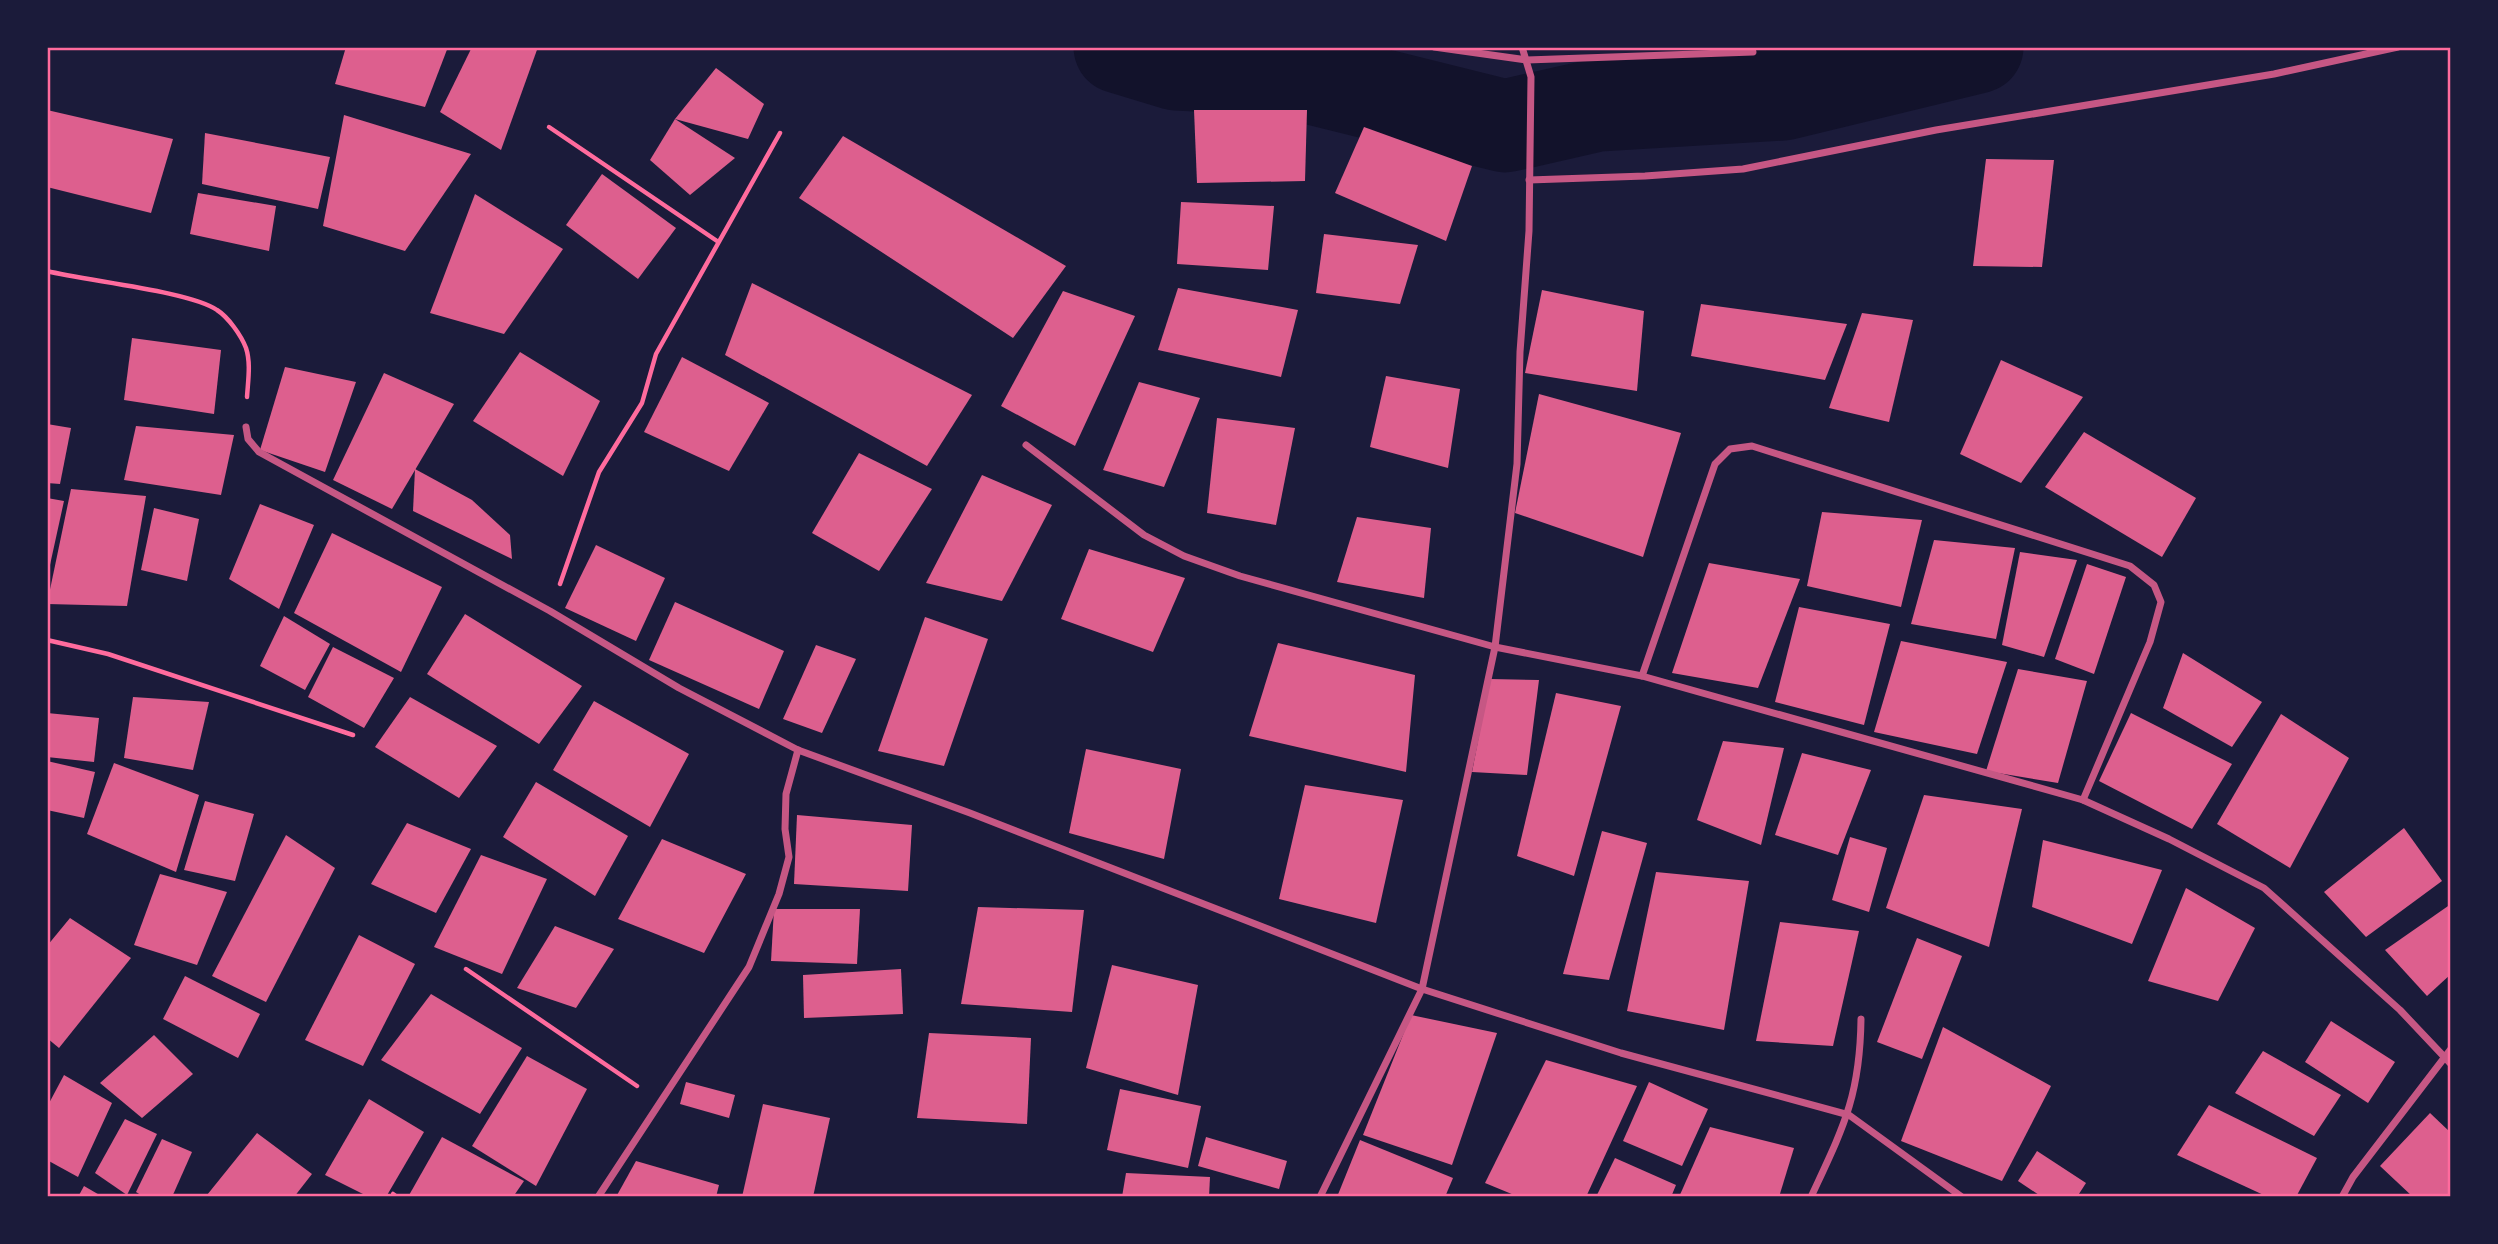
<svg xmlns="http://www.w3.org/2000/svg" width="2498" height="1244" font-family="'IBM Plex Sans',sans-serif">
  <style>
    .lines { fill: none; stroke-linecap: round; stroke-linejoin: round }
    .river { stroke: #12122b; stroke-width: 93 }
    .building { fill: #dd5f8e }
    .path { stroke: #ff6b9d; stroke-width: 4.5 }
    .minor { stroke: #c65784; stroke-width: 7 }
    .neatline { fill: none; stroke: #ff6b9d; stroke-width: 2.5 }
  </style>
  <rect width="100%" height="100%" fill="#1b1b3a"/>
  <g class="lines">
    <polyline class="river" points="1120,47 1176,64 1276,69 1505,126 1598,105 1783,94 1977,47"/>
  </g>
  <g class="building">
    <polygon points="346,47 448,47 425,107 335,84"/>
    <polygon points="472,47 538,47 501,150 440,112"/>
    <polygon points="716,68 764,104 748,139 675,119"/>
    <polygon points="47,110 173,139 151,213 47,187"/>
    <polygon points="1194,110 1307,110 1305,181 1197,183"/>
    <polygon points="344,115 471,154 405,251 323,226"/>
    <polygon points="675,119 735,158 690,195 650,160"/>
    <polygon points="1364,127 1472,166 1446,241 1335,193"/>
    <polygon points="205,133 330,157 318,209 202,184"/>
    <polygon points="843,136 1066,266 1013,338 799,198"/>
    <polygon points="1986,159 2054,160 2042,267 1973,266"/>
    <polygon points="602,174 676,228 638,279 566,225"/>
    <polygon points="198,193 276,206 269,251 190,234"/>
    <polygon points="475,194 563,249 504,334 430,313"/>
    <polygon points="1181,202 1274,206 1268,270 1177,264"/>
    <polygon points="1324,234 1418,245 1400,304 1316,293"/>
    <polygon points="752,283 972,395 927,466 725,355"/>
    <polygon points="1178,288 1298,310 1281,377 1158,350"/>
    <polygon points="1542,290 1644,311 1637,391 1525,373"/>
    <polygon points="1063,291 1135,316 1075,446 1001,406"/>
    <polygon points="1701,304 1847,324 1825,380 1691,356"/>
    <polygon points="1862,313 1913,320 1889,422 1829,408"/>
    <polygon points="132,338 221,350 214,414 124,400"/>
    <polygon points="520,352 600,401 563,476 473,421"/>
    <polygon points="682,357 769,403 729,471 644,432"/>
    <polygon points="2001,360 2083,397 2021,483 1960,454"/>
    <polygon points="285,367 356,382 325,472 260,450"/>
    <polygon points="384,373 454,404 392,509 333,480"/>
    <polygon points="1386,376 1460,389 1448,468 1370,447"/>
    <polygon points="1139,382 1200,398 1164,487 1103,470"/>
    <polygon points="1539,394 1681,433 1643,557 1515,513"/>
    <polygon points="1217,418 1295,428 1276,525 1207,513"/>
    <polygon points="47,424 71,428 60,484 47,483"/>
    <polygon points="136,426 234,435 221,495 124,480"/>
    <polygon points="2084,432 2196,498 2162,557 2045,487"/>
    <polygon points="859,453 932,489 879,571 812,533"/>
    <polygon points="415,469 472,500 510,535 512,559 413,511"/>
    <polygon points="982,475 1052,505 1002,601 926,583"/>
    <polygon points="71,489 146,496 127,606 47,604"/>
    <polygon points="47,498 64,501 48,574 47,574"/>
    <polygon points="260,504 314,525 279,609 229,579"/>
    <polygon points="154,508 199,519 187,581 141,570"/>
    <polygon points="1822,512 1922,520 1901,607 1807,586"/>
    <polygon points="1357,517 1431,528 1424,598 1337,582"/>
    <polygon points="332,533 442,587 401,672 294,613"/>
    <polygon points="1934,540 2015,548 1996,639 1911,624"/>
    <polygon points="596,545 665,578 636,641 565,608"/>
    <polygon points="1089,549 1185,578 1153,652 1061,619"/>
    <polygon points="2020,552 2077,560 2044,657 2002,645"/>
    <polygon points="1709,563 1800,579 1758,688 1672,673"/>
    <polygon points="2087,564 2126,577 2094,674 2055,659"/>
    <polygon points="675,602 784,651 759,709 649,660"/>
    <polygon points="1799,607 1890,624 1864,725 1775,702"/>
    <polygon points="465,614 582,686 539,744 427,674"/>
    <polygon points="284,616 330,644 305,690 260,666"/>
    <polygon points="925,617 988,639 944,766 878,751"/>
    <polygon points="1901,641 2007,662 1977,754 1874,732"/>
    <polygon points="1278,643 1415,675 1406,772 1249,736"/>
    <polygon points="816,645 856,659 822,733 783,719"/>
    <polygon points="333,647 394,678 364,728 308,697"/>
    <polygon points="2183,653 2262,702 2232,747 2163,708"/>
    <polygon points="2018,669 2087,681 2058,783 1986,771"/>
    <polygon points="1490,679 1539,680 1527,775 1472,772"/>
    <polygon points="1556,693 1621,706 1574,876 1517,856"/>
    <polygon points="133,697 209,702 193,770 124,758"/>
    <polygon points="410,697 497,746 459,798 375,747"/>
    <polygon points="594,701 689,754 650,827 553,770"/>
    <polygon points="47,713 99,718 94,762 47,757"/>
    <polygon points="2131,713 2232,764 2192,829 2099,781"/>
    <polygon points="2281,714 2349,758 2290,868 2217,824"/>
    <polygon points="1723,741 1784,748 1761,845 1697,820"/>
    <polygon points="1086,749 1181,769 1164,859 1069,833"/>
    <polygon points="1802,753 1871,770 1838,855 1775,835"/>
    <polygon points="47,761 95,772 84,818 47,810"/>
    <polygon points="114,763 199,795 176,872 87,834"/>
    <polygon points="536,782 628,836 595,896 503,837"/>
    <polygon points="1305,785 1403,800 1376,923 1279,899"/>
    <polygon points="1924,795 2022,809 1989,947 1886,908"/>
    <polygon points="205,801 254,814 235,881 184,870"/>
    <polygon points="797,815 912,825 908,891 794,884"/>
    <polygon points="407,823 471,849 436,913 371,884"/>
    <polygon points="2404,828 2442,881 2366,937 2324,892"/>
    <polygon points="1602,831 1647,843 1609,980 1563,974"/>
    <polygon points="286,835 335,868 266,1002 212,976"/>
    <polygon points="1850,837 1887,848 1869,912 1832,900"/>
    <polygon points="662,839 746,874 704,953 618,919"/>
    <polygon points="2043,840 2162,870 2132,944 2032,907"/>
    <polygon points="481,855 547,879 502,974 434,947"/>
    <polygon points="1656,872 1749,881 1724,1030 1627,1011"/>
    <polygon points="160,874 227,892 197,965 134,945"/>
    <polygon points="2186,888 2255,928 2218,1001 2148,981"/>
    <polygon points="2451,904 2451,974 2427,996 2385,950"/>
    <polygon points="978,907 1084,910 1072,1012 961,1004"/>
    <polygon points="774,909 860,909 857,964 771,961"/>
    <polygon points="70,918 131,958 59,1048 47,1038 47,946"/>
    <polygon points="1780,922 1859,931 1833,1046 1756,1041"/>
    <polygon points="555,926 614,949 576,1008 517,988"/>
    <polygon points="359,935 415,964 363,1066 305,1040"/>
    <polygon points="1917,938 1962,956 1922,1059 1877,1042"/>
    <polygon points="1112,965 1198,985 1178,1095 1086,1068"/>
    <polygon points="901,969 903,1014 804,1018 803,975"/>
    <polygon points="185,976 260,1014 238,1058 163,1019"/>
    <polygon points="431,994 522,1048 480,1114 381,1060"/>
    <polygon points="1411,1015 1497,1033 1452,1165 1363,1135"/>
    <polygon points="2331,1021 2395,1062 2368,1103 2305,1062"/>
    <polygon points="1943,1027 2051,1086 2002,1181 1901,1141"/>
    <polygon points="929,1033 1031,1038 1027,1124 917,1118"/>
    <polygon points="154,1035 193,1074 142,1118 100,1083"/>
    <polygon points="2263,1051 2341,1095 2314,1136 2235,1093"/>
    <polygon points="527,1056 587,1089 536,1186 472,1146"/>
    <polygon points="1546,1060 1637,1086 1586,1197 1519,1197 1485,1183"/>
    <polygon points="64,1075 112,1103 78,1177 47,1160 47,1107"/>
    <polygon points="686,1082 735,1095 729,1118 680,1104"/>
    <polygon points="1649,1082 1708,1109 1682,1166 1623,1141"/>
    <polygon points="1120,1089 1201,1106 1188,1168 1107,1150"/>
    <polygon points="369,1099 424,1132 386,1197 369,1197 325,1175"/>
    <polygon points="763,1104 830,1118 813,1197 742,1197"/>
    <polygon points="2209,1105 2317,1158 2296,1197 2268,1197 2177,1155"/>
    <polygon points="2430,1113 2451,1133 2451,1197 2413,1197 2380,1166"/>
    <polygon points="125,1119 157,1134 127,1195 95,1173"/>
    <polygon points="1710,1127 1794,1148 1779,1197 1679,1197"/>
    <polygon points="257,1133 312,1174 294,1197 207,1195"/>
    <polygon points="442,1137 524,1181 513,1197 408,1197"/>
    <polygon points="1206,1137 1287,1161 1279,1189 1198,1166"/>
    <polygon points="162,1139 192,1152 172,1197 144,1197 136,1192"/>
    <polygon points="1360,1140 1453,1178 1445,1197 1337,1197"/>
    <polygon points="2037,1151 2086,1183 2077,1197 2042,1197 2018,1181"/>
    <polygon points="1615,1158 1676,1185 1671,1197 1596,1197"/>
    <polygon points="636,1161 719,1185 716,1197 616,1197"/>
    <polygon points="1126,1173 1210,1177 1209,1197 1122,1197"/>
    <polygon points="84,1186 103,1197 78,1197"/>
  </g>
  <g class="lines">
    <g class="path">
      <polyline points="549,127 717,241"/>
      <path d="M47,271C86,281 189,291 217,310C228,317 241,335 246,348C251,363 248,381 247,397"/>
      <polyline points="560,584 599,472 642,403 656,354 780,133"/>
      <polyline points="47,640 108,654 353,735"/>
      <polyline points="466,969 637,1086"/>
      <polyline points="393,1194 397,1197"/>
    </g>
    <g class="minor">
      <polyline points="1434,47 1527,60 1753,52"/>
      <polyline points="1529,180 1645,176 1743,169 1936,130 2274,74 2398,47"/>
      <polyline points="246,427 248,439 259,452 550,611 679,688 798,750 970,813 1422,989 1621,1053 1849,1115 1962,1197"/>
      <polyline points="1026,445 1144,535 1184,556 1240,576 1495,647 1642,676 2083,800 2169,839 2264,888 2400,1010 2451,1064"/>
      <polyline points="1642,676 1715,464 1730,449 1752,446 2130,566 2154,585 2161,602 2150,642 2083,800"/>
      <polyline points="598,1197 749,967 779,894 789,857 785,829 786,794 798,750"/>
      <polyline points="1320,1197 1422,989 1495,647 1517,464 1520,352 1529,231 1531,77 1522,47"/>
      <path d="M1811,1197C1843,1128 1860,1097 1861,1019"/>
      <polyline points="2342,1197 2353,1177 2451,1049"/>
    </g>
  </g>
  <rect width="2498" height="1244" fill="none" stroke="#1b1b3a" stroke-width="98"/>
  <rect x="49" y="49" width="2400" height="1146" class="neatline"/>
</svg>
